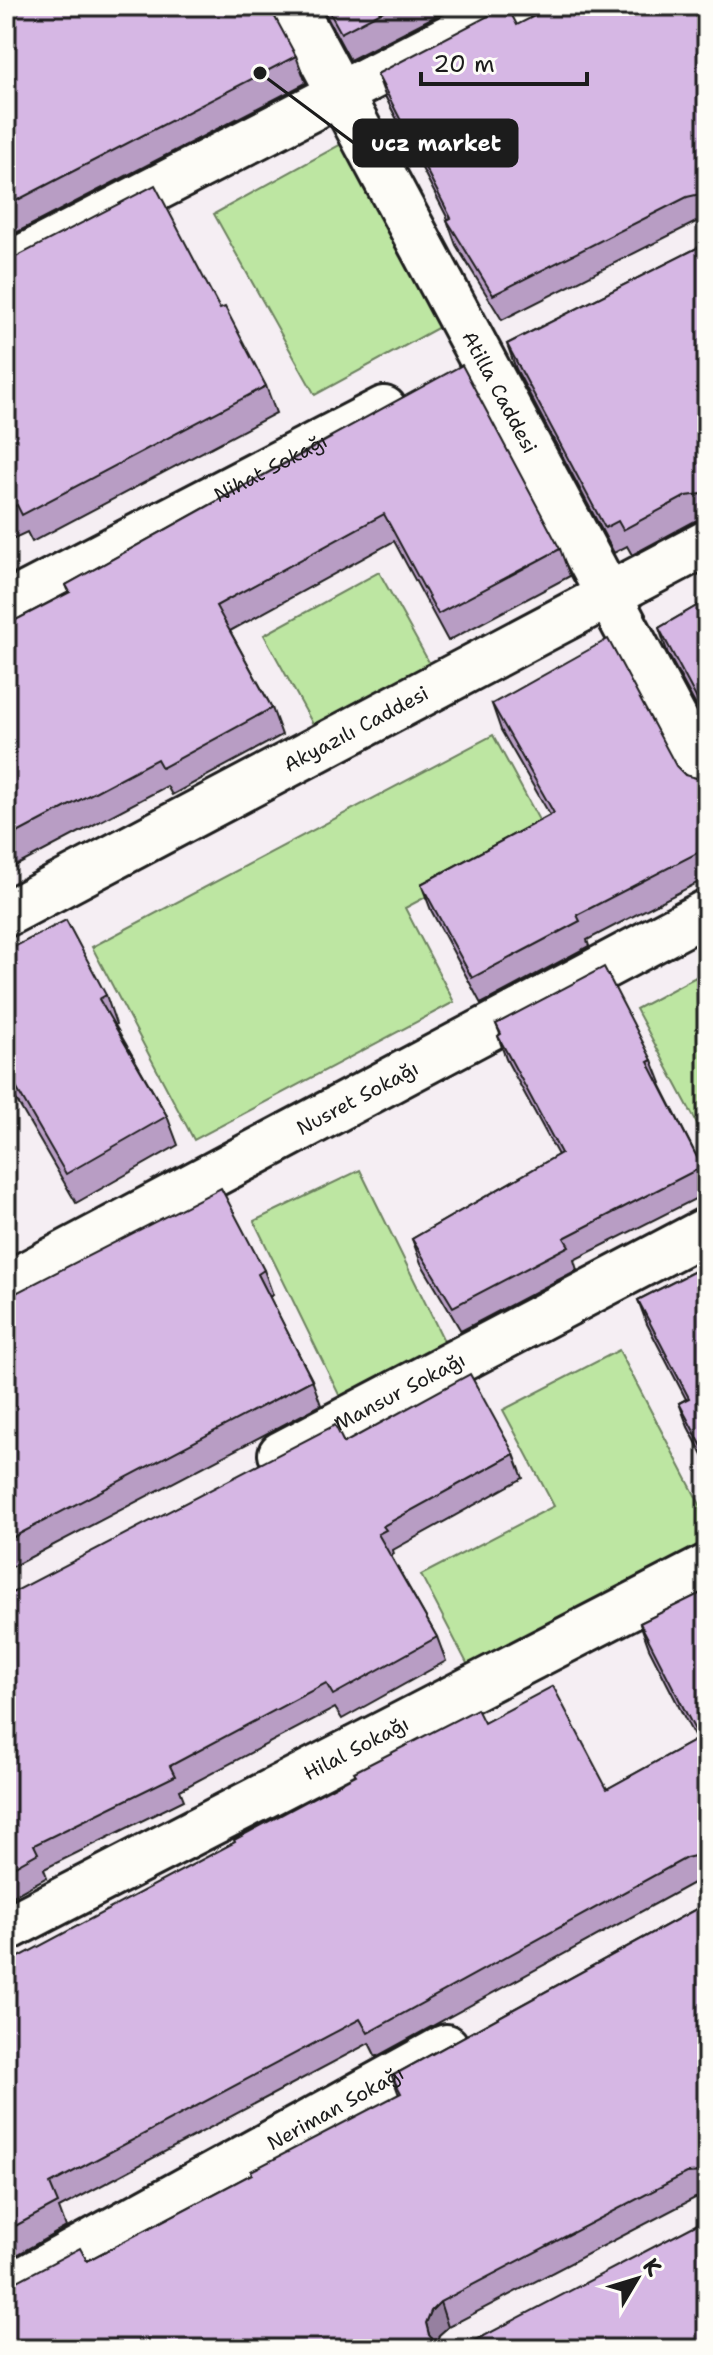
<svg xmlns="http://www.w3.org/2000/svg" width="713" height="2355" font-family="'Shantell Sans',sans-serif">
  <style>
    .green { fill: #bde6a2; stroke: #6c815f; stroke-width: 2 }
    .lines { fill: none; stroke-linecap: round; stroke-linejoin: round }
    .minor-casing { stroke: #1c1c1c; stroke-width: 50 }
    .tertiary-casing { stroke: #1c1c1c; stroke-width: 50 }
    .minor { stroke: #fdfcf7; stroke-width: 44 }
    .tertiary { stroke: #fdfcf7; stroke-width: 44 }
    .wall { fill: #b89dc4; stroke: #1c1c1c; stroke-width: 2 }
    .shaded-wall { fill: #9680a0; stroke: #1c1c1c; stroke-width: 2 }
    .building { fill: #d6b7e4; stroke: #1c1c1c; stroke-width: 2 }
    .labels { text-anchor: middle; stroke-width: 8; stroke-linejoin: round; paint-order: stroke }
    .street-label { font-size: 20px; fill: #1c1c1c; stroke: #fdfcf7 }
    .leader { fill: none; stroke: #1c1c1c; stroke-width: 3 }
    .callout-dot { fill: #1c1c1c; stroke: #fdfcf7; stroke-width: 3 }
    .callout { fill: #1c1c1c; stroke: #1c1c1c; stroke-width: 3 }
    .callout-label { font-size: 22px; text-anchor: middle; font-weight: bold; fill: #fff }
  </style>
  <rect width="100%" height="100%" fill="#f5eef3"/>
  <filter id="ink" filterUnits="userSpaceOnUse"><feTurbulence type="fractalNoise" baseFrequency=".0125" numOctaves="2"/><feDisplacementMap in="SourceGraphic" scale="16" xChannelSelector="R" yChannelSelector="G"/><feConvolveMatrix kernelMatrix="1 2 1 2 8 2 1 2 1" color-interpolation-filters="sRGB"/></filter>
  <g filter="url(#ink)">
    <g class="green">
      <polygon points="343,143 443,325 315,395 214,214"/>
      <polygon points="379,572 430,664 315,728 264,635"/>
      <polygon points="493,735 546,833 405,908 454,1002 194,1140 92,947"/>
      <polygon points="707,971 707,1142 636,1009"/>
      <polygon points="360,1170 448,1349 342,1401 254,1221"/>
      <polygon points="619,1350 707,1518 707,1551 472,1673 421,1575 554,1506 503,1410"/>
    </g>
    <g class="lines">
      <defs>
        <g id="minor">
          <path id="s1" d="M293,6L707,779"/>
          <polyline points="6,266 510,6"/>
          <path id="s2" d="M6,605L384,409"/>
          <path id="s3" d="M6,1285L707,912"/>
          <path id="s4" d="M281,1454L707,1230"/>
          <path id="s5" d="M6,1929L707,1567"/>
          <path id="s6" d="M6,2289L446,2047"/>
        </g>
        <g id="tertiary">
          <path id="s7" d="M6,914L707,543"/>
        </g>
      </defs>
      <use href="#minor" class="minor-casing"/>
      <use href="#tertiary" class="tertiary-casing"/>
      <use href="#minor" class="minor"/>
      <use href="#tertiary" class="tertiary"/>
    </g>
    <g class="wall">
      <polygon points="6,6 296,56 306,83 6,238"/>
      <polygon points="321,6 455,6 350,60"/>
      <polygon points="707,6 707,220 696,222 502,320 456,245 447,220 448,219 386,98 377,74 517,25"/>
      <polygon points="707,243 707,519 695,521 632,555 627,546 614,553 516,369 507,344"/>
      <polygon points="6,262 220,309 266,386 276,413 32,542 27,532 6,542"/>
      <polygon points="330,438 560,549 570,576 448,641 394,541 230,631 272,708 282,735 172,795 167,786 6,871 6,625 69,592 66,585"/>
      <polygon points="707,600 707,726 668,654 659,628"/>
      <polygon points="492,704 676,766 685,775 696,778 707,776 707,878 587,940 589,946 481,1004 431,910 421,884 550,815 501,730"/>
      <polygon points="6,951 106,995 116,1024 115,1025 167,1116 178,1145 76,1203 6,1082"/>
      <polygon points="496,1024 652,1060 661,1083 660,1084 702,1167 707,1180 707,1193 574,1260 577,1270 461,1331 421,1263 412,1239 558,1155 506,1059 498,1036 500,1034"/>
      <polygon points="707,1265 707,1463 688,1427 679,1403 686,1399 647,1324 638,1300"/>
      <polygon points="264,1270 273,1295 269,1297 312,1380 321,1405 6,1570 6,1298"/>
      <polygon points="344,1443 514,1454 523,1478 393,1550 394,1554 391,1556 437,1637 446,1661 342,1719 335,1708 180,1790 184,1800 44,1869 47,1877 6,1900 6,1596"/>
      <polygon points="707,1590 707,1879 695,1882 376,2057 369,2043 59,2208 66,2227 6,2261 6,1964 484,1723 607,1789 696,1740 649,1648 640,1623"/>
      <polygon points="707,1903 707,2197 695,2198 448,2327 439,2335 436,2344 437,2345 87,2261 252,2174 399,2095 392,2076"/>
    </g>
    <polygon class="shaded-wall" points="440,2302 448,2327 439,2335 435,2347 429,2335 426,2323 431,2311"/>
    <g class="building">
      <polygon points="6,6 269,6 296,56 6,206"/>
      <polygon points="326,6 393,6 341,33"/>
      <polygon points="507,6 517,25 554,6 707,6 707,197 700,194 687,197 493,295 447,220 451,218 377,74"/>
      <polygon points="155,185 220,309 225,307 266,386 22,515 17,505 6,510 6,262"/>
      <polygon points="707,243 707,491 702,494 686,496 623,530 618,521 605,528 507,344"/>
      <polygon points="462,365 560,549 438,614 384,514 216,606 272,708 162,768 157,759 6,839 6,625 70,592 66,585 331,438 330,437"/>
      <polygon points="707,600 707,718 659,628"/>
      <polygon points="608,639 676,766 685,775 696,778 707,776 707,848 577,915 580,921 472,978 421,884 554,813 492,704"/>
      <polygon points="66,920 106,995 99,999 167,1116 66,1174 6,1070 6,951"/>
      <polygon points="604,967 652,1060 648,1062 702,1167 564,1238 569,1246 453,1307 412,1239 561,1153 498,1036 501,1034 496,1024"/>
      <polygon points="221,1188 264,1270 258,1274 312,1380 6,1541 6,1298"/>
      <polygon points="707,1265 707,1456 679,1403 689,1398 638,1300"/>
      <polygon points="470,1374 514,1454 383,1526 386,1530 378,1534 437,1637 333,1695 326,1683 170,1766 175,1776 34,1845 38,1853 6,1871 6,1596 335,1425 344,1443"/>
      <polygon points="707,1590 707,1857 699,1855 686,1858 368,2033 360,2019 50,2184 58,2203 6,2231 6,1964 235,1842 234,1840 356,1775 354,1772 477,1709 484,1723 553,1686 607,1789 699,1738 640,1623"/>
      <polygon points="707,1903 707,2170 704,2172 687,2173 440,2302 431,2311 426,2323 429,2335 437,2345 448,2349 6,2349 6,2287 80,2248 87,2261 252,2174 251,2171 401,2093 392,2076"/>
      <polygon points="707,2219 707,2349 452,2349 463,2347"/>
    </g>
  </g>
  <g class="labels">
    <g class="street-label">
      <text dy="7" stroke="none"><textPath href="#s1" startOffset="438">Atilla Caddesi</textPath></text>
      <text dy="7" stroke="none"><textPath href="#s2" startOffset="298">Nihat Sokağı</textPath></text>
      <text dy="7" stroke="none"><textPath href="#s7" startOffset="396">Akyazılı Caddesi</textPath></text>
      <text dy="7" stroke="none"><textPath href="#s3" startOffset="398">Nusret Sokağı</textPath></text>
      <text dy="7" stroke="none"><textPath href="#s4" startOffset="134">Mansur Sokağı</textPath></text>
      <text dy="7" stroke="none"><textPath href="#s5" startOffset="394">Hilal Sokağı</textPath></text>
      <text dy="7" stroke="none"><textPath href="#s6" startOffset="376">Neriman Sokağı</textPath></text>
    </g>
  </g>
  <path class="leader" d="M260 73L354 143"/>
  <circle class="callout-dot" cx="260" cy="73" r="8"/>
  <rect class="callout" x="354" y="120" width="163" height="46" rx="8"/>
  <g class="callout-label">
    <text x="436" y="151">ucz market</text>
  </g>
  <rect width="713" height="2355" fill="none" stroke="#fdfcf7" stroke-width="32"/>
  <rect x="16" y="16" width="681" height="2323" fill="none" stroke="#1c1c1c" stroke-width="3" filter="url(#ink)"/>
  <g transform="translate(637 2279) rotate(52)" stroke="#fdfcf7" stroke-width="6" paint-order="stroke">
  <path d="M0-6L14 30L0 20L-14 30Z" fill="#1c1c1c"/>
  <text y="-12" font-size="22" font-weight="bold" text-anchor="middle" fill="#1c1c1c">K</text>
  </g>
  <path d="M421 72v12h166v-12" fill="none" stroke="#1c1c1c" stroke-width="4"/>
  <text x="433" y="72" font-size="24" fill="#1c1c1c" stroke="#fdfcf7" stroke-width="6" paint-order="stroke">20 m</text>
</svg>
